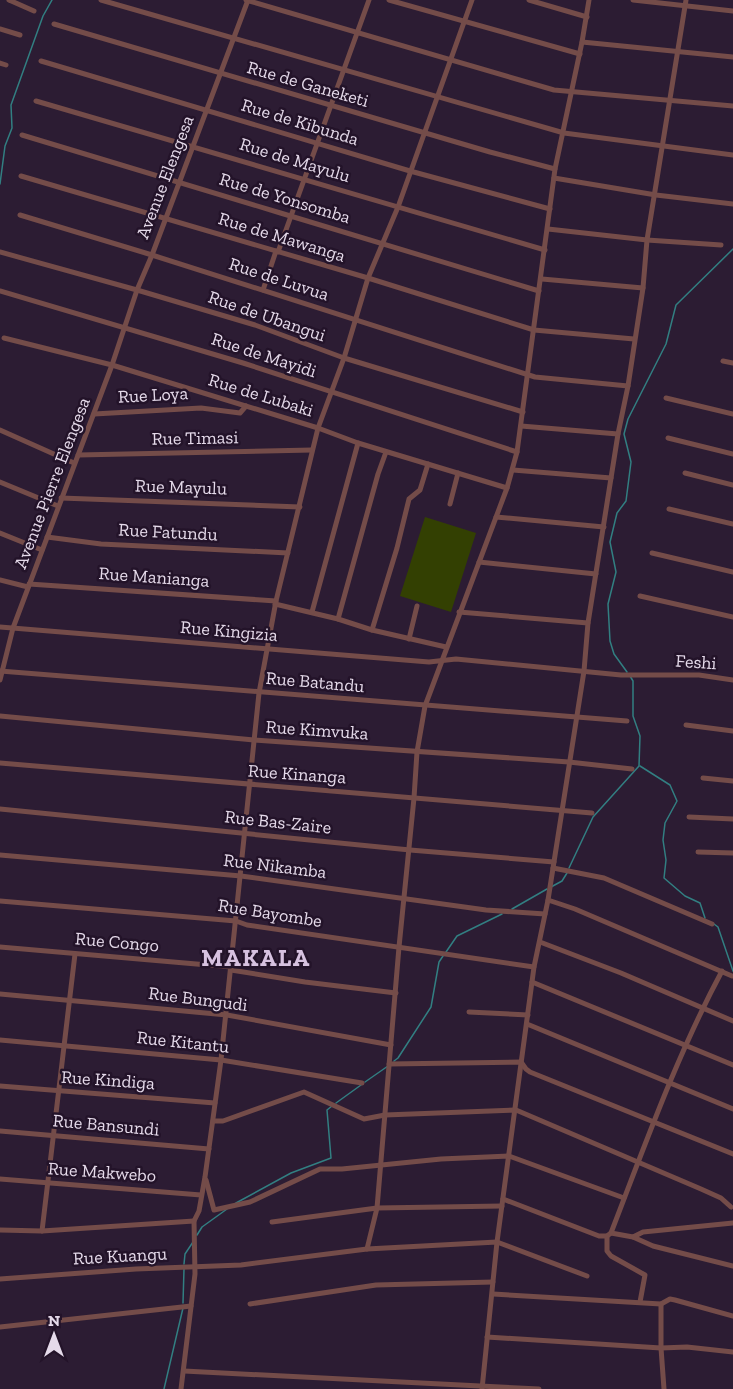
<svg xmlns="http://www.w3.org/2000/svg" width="733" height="1389" font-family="'Zilla Slab',serif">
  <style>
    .green { fill: #334002 }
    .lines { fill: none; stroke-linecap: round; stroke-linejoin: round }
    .stream { stroke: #327f82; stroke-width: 1.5 }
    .street { stroke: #744c49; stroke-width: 5 }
    .labels { text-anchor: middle; stroke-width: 5; stroke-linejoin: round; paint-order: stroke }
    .street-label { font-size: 18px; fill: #e5daea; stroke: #231329 }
    .district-label { font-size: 24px; font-weight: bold; letter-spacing: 1.5px; fill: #d7c2e0; stroke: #231329 }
  </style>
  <rect width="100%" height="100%" fill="#2c1c33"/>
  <polygon class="green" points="425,517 476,533 451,612 400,596"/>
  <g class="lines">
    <g class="stream">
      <polyline points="0,184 5,146 12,128 11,105 43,16 52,0"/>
      <polyline points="627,672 614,654 610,641 608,604 616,572 610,542 617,513 626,501 631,462 624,434 628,419 666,344 676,305 733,249"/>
      <polyline points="640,766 670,785 677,801 665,823 663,840 666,860 664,878 685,896 700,903 705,918"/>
      <polyline points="569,868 593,817 639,766 640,736 633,716 633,681 630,676"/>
      <polyline points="551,887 562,881 567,873"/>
      <polyline points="512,909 547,889"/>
      <polyline points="714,924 718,927 733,971"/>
      <polyline points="446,952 457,936 502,914"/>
      <polyline points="394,1061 398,1058 431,1007 439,962 443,956"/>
      <polyline points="365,1082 388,1066"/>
      <polyline points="336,1103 361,1085"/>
      <polyline points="236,1203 291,1173 331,1158 327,1110 332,1106"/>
      <polyline points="197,1235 202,1227 227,1209"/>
      <polyline points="184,1264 185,1254 193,1242"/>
      <polyline points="183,1303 184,1269"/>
      <polyline points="164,1389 183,1308"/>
    </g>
    <g class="street">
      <polyline points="9,0 34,11"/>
      <polyline points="101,0 564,133 733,155"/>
      <polyline points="246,0 554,90 733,106"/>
      <polyline points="389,0 580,54"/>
      <polyline points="529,0 587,17"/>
      <polyline points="633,0 733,11"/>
      <polyline points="54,24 490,152 555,169"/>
      <polyline points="0,29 20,35"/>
      <polyline points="582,42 733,57"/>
      <polyline points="41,61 410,171 550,209"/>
      <polyline points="0,63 6,65"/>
      <polyline points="36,101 545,250"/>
      <path d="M22,135C195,186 366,240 539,291"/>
      <polyline points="21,176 368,278 534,330 634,339"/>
      <polyline points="554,178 656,195 733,204"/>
      <polyline points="20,215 152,255 535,377 628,386"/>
      <polyline points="548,229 647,240 721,245"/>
      <polyline points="0,252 137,290 255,325 344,358 523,412"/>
      <polyline points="278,252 369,0"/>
      <polyline points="542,279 643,288"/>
      <polyline points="263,290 276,251"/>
      <polyline points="0,291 243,363 517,452"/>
      <polyline points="4,338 112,365 318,428 358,443 507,488"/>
      <polyline points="723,361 733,363"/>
      <polyline points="666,398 733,414"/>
      <polyline points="94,414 201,408 240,413 246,406"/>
      <polyline points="521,426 618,434"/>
      <polyline points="0,430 74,463"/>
      <polyline points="668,438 733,454"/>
      <polyline points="78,455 312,450"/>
      <polyline points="513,470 611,478"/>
      <polyline points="685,473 733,485"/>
      <polyline points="0,482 58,506"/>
      <polyline points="61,498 300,507"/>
      <polyline points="450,504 458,473"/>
      <polyline points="669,509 733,524"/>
      <polyline points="496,517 604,527"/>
      <polyline points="0,533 42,550"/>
      <polyline points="47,537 101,544 288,553"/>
      <polyline points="652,553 733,572"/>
      <polyline points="479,562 596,574"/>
      <polyline points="0,580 28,587"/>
      <polyline points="29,584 276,601"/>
      <polyline points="640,596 733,617"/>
      <polyline points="275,604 338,619 372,630 446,647"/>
      <polyline points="312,612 358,443"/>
      <polyline points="459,612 588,623"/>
      <polyline points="338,619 378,474 386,452"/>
      <polyline points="0,627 429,662 456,659 621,675 699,675 733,680"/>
      <polyline points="372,630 397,548 409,499 420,490 428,464"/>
      <polyline points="409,639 417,606"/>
      <polyline points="0,671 627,721"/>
      <polyline points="0,680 13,628 112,365 137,290 152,255 248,0"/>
      <polyline points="0,716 254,740 569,762 632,769"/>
      <polyline points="686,725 733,731"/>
      <polyline points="0,763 592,813"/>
      <polyline points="703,778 733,781"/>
      <polyline points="0,809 410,850 554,862"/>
      <polyline points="689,817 733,819"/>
      <polyline points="698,852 733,853"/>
      <polyline points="0,855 241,876 486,910 545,914"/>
      <polyline points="553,868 604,878 712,924"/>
      <polyline points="548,900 575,909 732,976"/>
      <polyline points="0,901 236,921 247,925 534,967"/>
      <polyline points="540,942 621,973 733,1021"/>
      <polyline points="0,947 231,967"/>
      <polyline points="231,970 305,982 396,993"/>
      <polyline points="532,982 733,1065"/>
      <polyline points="0,994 227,1015 391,1045"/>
      <polyline points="469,1012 528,1015"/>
      <polyline points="527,1024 733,1109"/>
      <polyline points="0,1040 221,1060 362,1083"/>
      <polyline points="389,1064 521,1062 526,1069 530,1072 733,1154"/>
      <polyline points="0,1086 215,1103"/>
      <polyline points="213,1121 223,1121 304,1092 364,1119 385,1115 516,1110 701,1189 721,1198 731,1207"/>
      <polyline points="0,1131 209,1149"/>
      <polyline points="0,1179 201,1195"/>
      <polyline points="206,1180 214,1210 250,1202 320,1169 342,1169 441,1159 509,1156 624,1198"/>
      <polyline points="503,1199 599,1236 607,1236 611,1233 633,1237 653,1246 733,1266"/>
      <polyline points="272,1222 377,1208 502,1206"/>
      <polyline points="0,1230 42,1231 194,1221"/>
      <polyline points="42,1231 75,954"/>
      <path d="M611,1233C645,1145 677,1055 722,971"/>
      <polyline points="607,1236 607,1251 611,1256 645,1275 640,1302"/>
      <polyline points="633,1237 643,1232 733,1223"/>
      <polyline points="367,1249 377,1208 399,947 414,798 417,752 425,706 507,488 517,452 555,169 582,42 589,0"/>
      <polyline points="0,1279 136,1269 241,1265 367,1249 497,1242 587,1276"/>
      <polyline points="493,1294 661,1304 670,1299 675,1300 733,1316"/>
      <polyline points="250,1304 376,1285 493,1282"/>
      <polyline points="661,1304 661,1348 664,1389"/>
      <polyline points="0,1327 191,1306"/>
      <polyline points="487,1337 661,1348 687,1347 733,1352"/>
      <polyline points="184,1371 539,1389"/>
      <polyline points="181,1389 195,1274 194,1221 199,1211 205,1177 221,1060 259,693 276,601 318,428 344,358 368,278 398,207 472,0"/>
      <polyline points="482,1389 497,1242 534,967 548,900 584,671 588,623 618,434 628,386 643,288 647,240 686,0"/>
    </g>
  </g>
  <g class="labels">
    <g class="street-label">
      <text transform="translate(308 84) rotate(16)" y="6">Rue de Ganeketi</text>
      <text transform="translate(300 122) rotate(17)" y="6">Rue de Kibunda</text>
      <text transform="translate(295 160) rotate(17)" y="6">Rue de Mayulu</text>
      <text transform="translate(165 177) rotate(-69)" y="6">Avenue Elengesa</text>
      <text transform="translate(285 198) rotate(17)" y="6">Rue de Yonsomba</text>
      <text transform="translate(282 237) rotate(17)" y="6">Rue de Mawanga</text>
      <text transform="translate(279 279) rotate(18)" y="6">Rue de Luvua</text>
      <text transform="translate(267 316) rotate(19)" y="6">Rue de Ubangui</text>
      <text transform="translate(264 355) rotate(18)" y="6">Rue de Mayidi</text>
      <text transform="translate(153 395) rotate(-3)" y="6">Rue Loya</text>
      <text transform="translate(261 395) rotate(17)" y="6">Rue de Lubaki</text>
      <text transform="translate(195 438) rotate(-1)" y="6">Rue Timasi</text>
      <text transform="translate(52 483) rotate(-69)" y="6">Avenue Pierre Elengesa</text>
      <text transform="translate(181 487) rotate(2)" y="6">Rue Mayulu</text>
      <text transform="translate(168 532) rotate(3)" y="6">Rue Fatundu</text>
      <text transform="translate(154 577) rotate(4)" y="6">Rue Manianga</text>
      <text transform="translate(229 631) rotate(5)" y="6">Rue Kingizia</text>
      <text transform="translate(696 662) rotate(4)" y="6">Feshi</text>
      <text transform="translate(315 682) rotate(5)" y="6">Rue Batandu</text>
      <text transform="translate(317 730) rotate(4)" y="6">Rue Kimvuka</text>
      <text transform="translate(297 774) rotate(4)" y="6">Rue Kinanga</text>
      <text transform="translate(278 822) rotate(6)" y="6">Rue Bas-Zaire</text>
      <text transform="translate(275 866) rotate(7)" y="6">Rue Nikamba</text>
      <text transform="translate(270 913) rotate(9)" y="6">Rue Bayombe</text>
      <text transform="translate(117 942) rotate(5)" y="6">Rue Congo</text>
      <text transform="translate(198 999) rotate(7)" y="6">Rue Bungudi</text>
      <text transform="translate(183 1042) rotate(6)" y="6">Rue Kitantu</text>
      <text transform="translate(108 1080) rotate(4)" y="6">Rue Kindiga</text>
      <text transform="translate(106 1125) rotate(5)" y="6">Rue Bansundi</text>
      <text transform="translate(102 1172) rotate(4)" y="6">Rue Makwebo</text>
      <text transform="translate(120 1256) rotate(-3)" y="6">Rue Kuangu</text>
    </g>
    <g class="district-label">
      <text x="256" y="966">MAKALA</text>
    </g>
  </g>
  <g transform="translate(54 1335)" stroke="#231329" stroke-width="4.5" paint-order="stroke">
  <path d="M0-4.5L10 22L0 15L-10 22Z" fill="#e5daea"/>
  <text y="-9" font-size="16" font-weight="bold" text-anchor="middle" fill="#e5daea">N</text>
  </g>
</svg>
